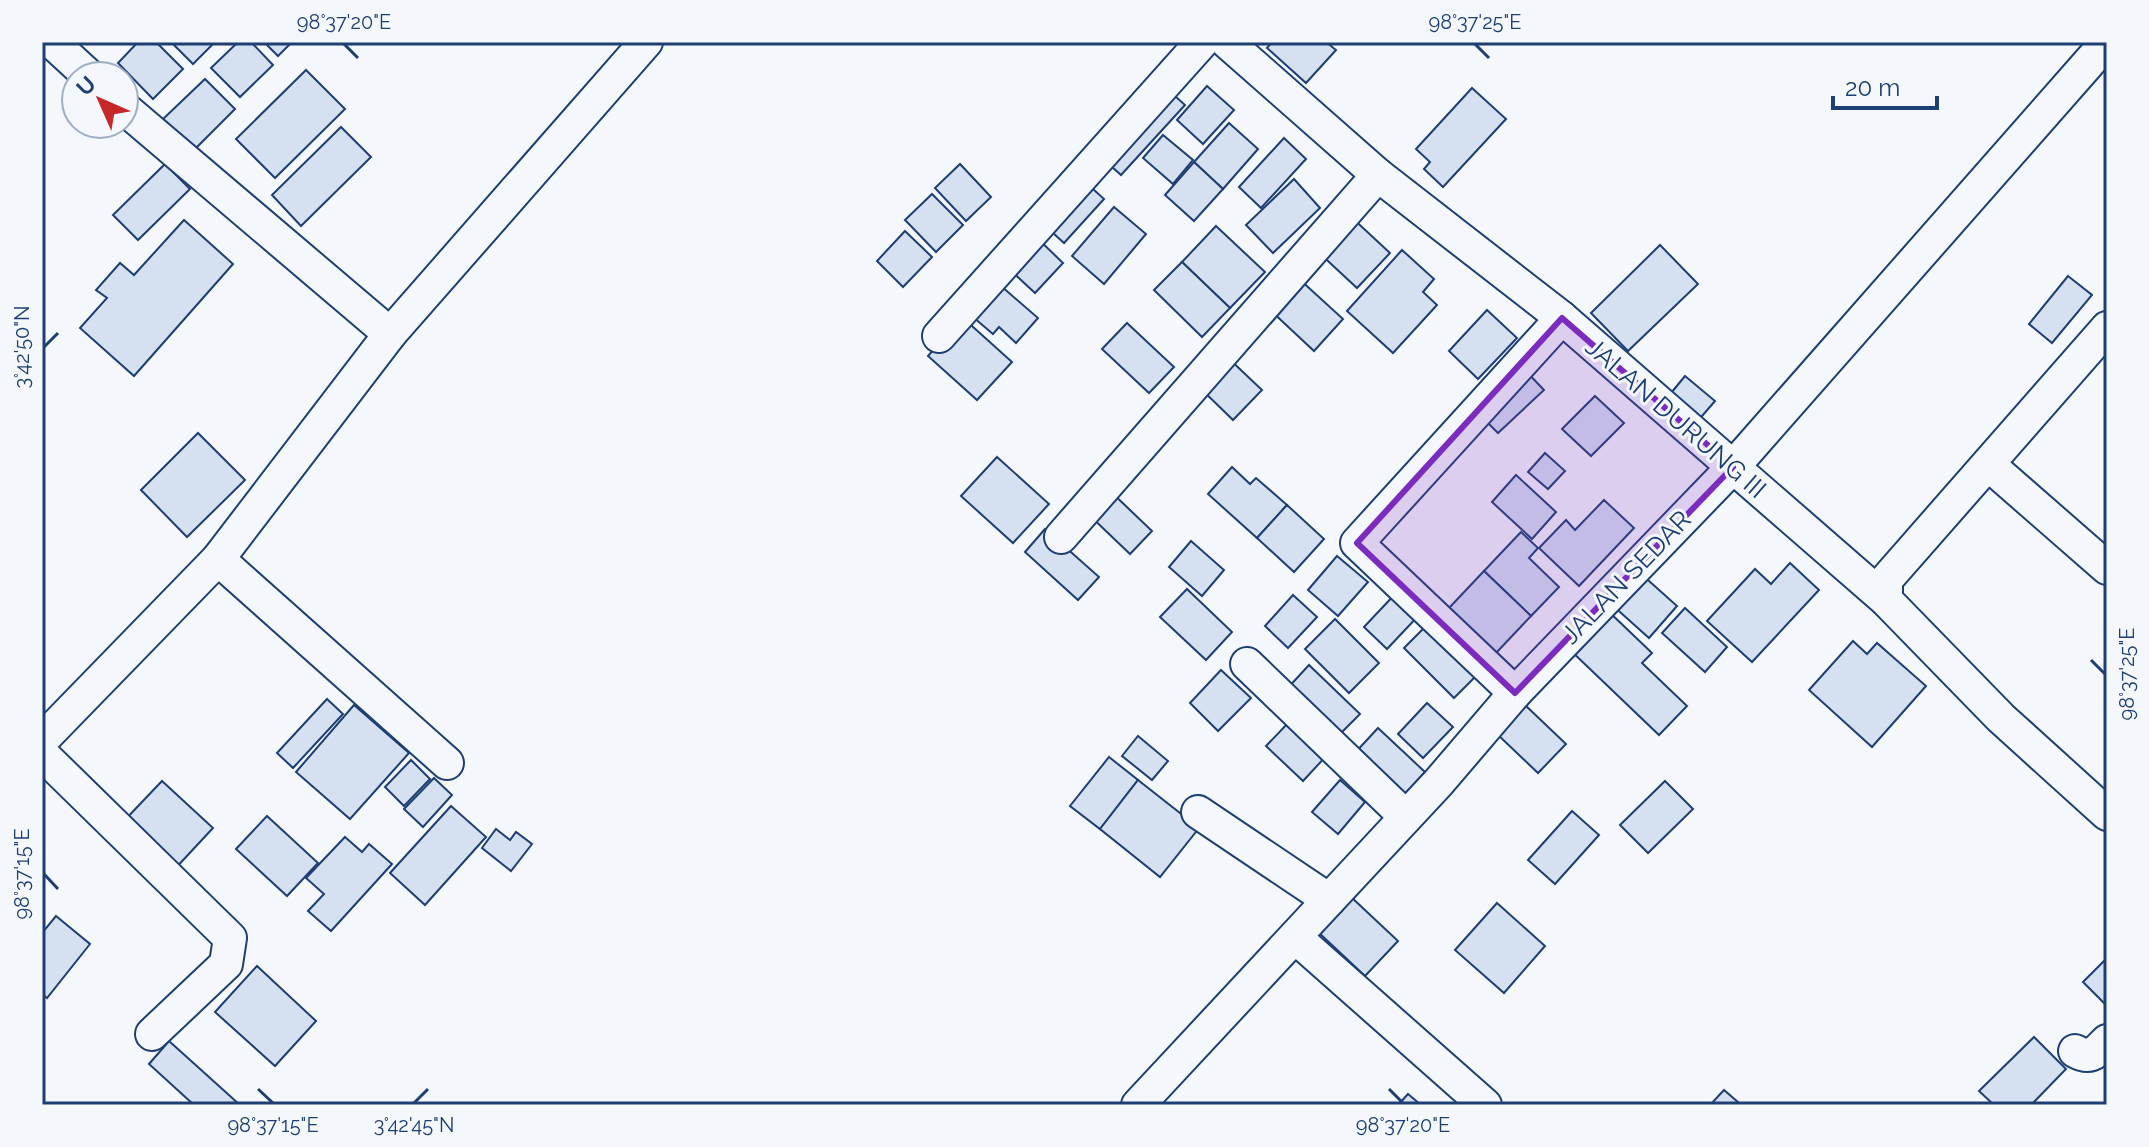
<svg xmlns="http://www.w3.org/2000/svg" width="2149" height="1147" font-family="Raleway,sans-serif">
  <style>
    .building { fill: #d5e0f0; stroke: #1d3f73; stroke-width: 2 }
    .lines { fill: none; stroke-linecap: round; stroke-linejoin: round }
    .minor-casing { stroke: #1d3f73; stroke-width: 36 }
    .minor { stroke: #f4f7fb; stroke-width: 32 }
    .marked { fill: #7b2cbf; fill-opacity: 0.2; stroke: #7b2cbf; stroke-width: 6; stroke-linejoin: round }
    .ticks { fill: none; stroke: #1d3f73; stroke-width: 3 }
    .labels { text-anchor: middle; stroke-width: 6; stroke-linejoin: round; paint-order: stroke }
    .street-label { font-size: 26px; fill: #1d3f73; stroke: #f4f7fb }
    .neatline { fill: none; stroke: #1d3f73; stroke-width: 3 }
    .ticks-label { font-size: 20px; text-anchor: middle; fill: #1d3f73 }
  </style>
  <rect width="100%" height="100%" fill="#f4f7fb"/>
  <g class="building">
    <polygon points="138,42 156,42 183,69 153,99 118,63"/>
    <polygon points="171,42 215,42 193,64"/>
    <polygon points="238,42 251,42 273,65 240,97 211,68"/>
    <polygon points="264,42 292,42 278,56"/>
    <polygon points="1272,42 1326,42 1336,50 1306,83 1267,48"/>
    <polygon points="306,70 345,109 275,178 236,139"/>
    <polygon points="205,79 235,109 193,151 162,120"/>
    <polygon points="1207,86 1234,110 1203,144 1177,120"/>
    <polygon points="1165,87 1185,105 1121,175 1101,157"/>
    <polygon points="1472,88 1506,119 1443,187 1424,169 1430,162 1416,149"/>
    <polygon points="1229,123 1258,149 1223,189 1194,162"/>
    <polygon points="341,127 371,157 301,226 272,195"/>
    <polygon points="1163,135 1193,160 1173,184 1143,158"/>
    <polygon points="1284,138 1306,159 1261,208 1239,187"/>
    <polygon points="1194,162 1223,189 1194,221 1165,195"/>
    <polygon points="165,164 190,189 138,240 113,215"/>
    <polygon points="960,164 991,197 966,221 935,188"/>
    <polygon points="1082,179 1104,199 1064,243 1042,223"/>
    <polygon points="1294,179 1320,208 1273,253 1246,225"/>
    <polygon points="932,194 963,225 936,252 905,220"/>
    <polygon points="1114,207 1146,234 1104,284 1072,256"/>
    <polygon points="1348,214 1390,253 1357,288 1315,249"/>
    <polygon points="184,220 233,264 134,376 80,328 107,298 96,290 120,263 134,275"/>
    <polygon points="1216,226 1265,272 1230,308 1182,262"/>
    <polygon points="905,231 932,257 903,287 877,261"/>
    <polygon points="1034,235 1063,263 1035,293 1005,265"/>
    <polygon points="1660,245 1698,284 1628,351 1591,313"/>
    <polygon points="1402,250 1434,279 1423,292 1437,305 1393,353 1347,311"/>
    <polygon points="1182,262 1230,308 1202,337 1154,290"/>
    <polygon points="2068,276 2092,295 2052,343 2029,324"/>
    <polygon points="1297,277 1343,319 1314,351 1268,308"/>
    <polygon points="994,280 1038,318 1016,343 999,327 993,334 967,312"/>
    <polygon points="1487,310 1517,338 1478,379 1449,351"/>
    <polygon points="962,317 1012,362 977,400 928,356"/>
    <polygon points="1127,323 1174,367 1149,393 1102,349"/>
    <polygon points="1225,355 1262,390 1233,420 1197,385"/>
    <polygon points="1523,368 1544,390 1498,433 1477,412"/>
    <polygon points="1685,376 1715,401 1696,423 1667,398"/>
    <polygon points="1595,396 1624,423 1591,456 1562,429"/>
    <polygon points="198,433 245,480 187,537 141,490"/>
    <polygon points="1545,453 1565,471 1548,489 1528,472"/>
    <polygon points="997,457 1049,504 1013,543 961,496"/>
    <polygon points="1232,467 1250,484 1256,478 1287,505 1257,538 1208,494"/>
    <polygon points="1516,475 1556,512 1532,539 1492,502"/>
    <polygon points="1108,489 1152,531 1130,554 1086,512"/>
    <polygon points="1604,500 1634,528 1579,586 1539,548 1566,520 1575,530"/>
    <polygon points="1287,505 1324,539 1294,572 1257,538"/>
    <polygon points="1045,529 1099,577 1078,600 1025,552"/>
    <polygon points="1521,532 1538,548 1529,558 1559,587 1531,616 1484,571"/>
    <polygon points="1191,541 1224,570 1202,596 1169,567"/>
    <polygon points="1337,556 1368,582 1338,616 1308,590"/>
    <polygon points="1790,563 1819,590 1752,662 1707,621 1755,569 1771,584"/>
    <polygon points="1484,571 1531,616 1496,653 1449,608"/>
    <polygon points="1639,572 1677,606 1649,638 1611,604"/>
    <polygon points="1187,589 1232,632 1206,660 1160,617"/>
    <polygon points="1397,592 1420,614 1387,649 1364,627"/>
    <polygon points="1293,595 1317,617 1288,648 1265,626"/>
    <polygon points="1685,608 1727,647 1705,672 1662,633"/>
    <polygon points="1606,609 1652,653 1642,663 1687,706 1659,735 1568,648"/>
    <polygon points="1335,619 1379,663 1349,693 1305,649"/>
    <polygon points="1433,619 1483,669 1454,698 1404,648"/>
    <polygon points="1853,641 1867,654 1877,643 1926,686 1872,747 1809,690"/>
    <polygon points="1309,665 1360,714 1335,739 1285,691"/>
    <polygon points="1221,670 1251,698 1218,731 1190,703"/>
    <polygon points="327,699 343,714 293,768 277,753"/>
    <polygon points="1427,703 1453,727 1423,758 1398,734"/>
    <polygon points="354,705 409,753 350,819 296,772"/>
    <polygon points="1525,705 1566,744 1538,773 1497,734"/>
    <polygon points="1291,720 1328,754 1303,781 1266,746"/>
    <polygon points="1378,728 1425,772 1400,799 1353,755"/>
    <polygon points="1138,736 1168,761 1152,780 1122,756"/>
    <polygon points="1109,757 1138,780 1100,829 1070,806"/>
    <polygon points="411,760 430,779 404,806 385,787"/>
    <polygon points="434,778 452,795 423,827 404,809"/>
    <polygon points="1138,780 1199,828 1160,877 1100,829"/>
    <polygon points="1340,780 1365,802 1338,834 1312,812"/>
    <polygon points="162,781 213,828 172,872 121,824"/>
    <polygon points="1665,781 1693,809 1648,853 1620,825"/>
    <polygon points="451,806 486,837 425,905 390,873"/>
    <polygon points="1572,811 1599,835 1555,884 1528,860"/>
    <polygon points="267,816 318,863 287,896 236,849"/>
    <polygon points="496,829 510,840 516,832 532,844 511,871 482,848"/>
    <polygon points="345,837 362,852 369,844 392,864 331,931 308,911 324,894 306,878"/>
    <polygon points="1350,896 1398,941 1365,976 1317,931"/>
    <polygon points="1497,903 1545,946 1504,993 1455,950"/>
    <polygon points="56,916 90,944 47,998 42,994 42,933"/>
    <polygon points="2107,958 2107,1006 2083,982"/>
    <polygon points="257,966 316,1021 275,1066 215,1012"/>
    <polygon points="2034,1037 2066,1069 2031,1105 1994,1105 1979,1091"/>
    <polygon points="169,1041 240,1105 194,1105 149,1064"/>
    <polygon points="1724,1090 1739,1103 1710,1105"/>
    <polygon points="1408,1094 1421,1105 1398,1105"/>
  </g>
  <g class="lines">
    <defs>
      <g id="minor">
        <polyline points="52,42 89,76"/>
        <polyline points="1227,42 1378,175 1562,318 1886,600 2001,718 2107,814"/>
        <polyline points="124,108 390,334"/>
        <polyline points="939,336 1202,42"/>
        <polyline points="1988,464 2107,568"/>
        <polyline points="1061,537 1378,175"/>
        <polyline points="218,559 447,763"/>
        <polyline points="1886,600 1886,580 2107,328"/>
        <polyline points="1247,664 1406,817"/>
        <polyline points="1515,693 1357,543 1562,318"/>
        <polyline points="42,740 218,559 390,334 646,42"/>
        <polyline points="42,754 230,938 226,964 152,1034"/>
        <polyline points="1198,812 1329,900"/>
        <polyline points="1295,937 1485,1105"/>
        <path d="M2075,1051C2091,1060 2095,1053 2107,1041"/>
        <polyline points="1138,1105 1438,783 1515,693 1733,467 2107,42"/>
      </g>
    </defs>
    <use href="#minor" class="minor-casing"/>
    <use href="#minor" class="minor"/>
  </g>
  <path class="marked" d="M1562,318L1733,467L1515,693L1357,543Z"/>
  <path class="ticks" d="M344,44L358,58M1475,44L1489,58M44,347L58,333M2091,660L2105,674M44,874L58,889M258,1089L273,1103M1389,1089L1403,1103M414,1103L428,1089"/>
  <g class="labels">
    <g class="street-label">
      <text transform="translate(1676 418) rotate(41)" y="9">JALAN DURUNG III</text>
      <text transform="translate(1626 577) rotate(-46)" y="9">JALAN SEDAR</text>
    </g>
  </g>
  <rect width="2149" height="1147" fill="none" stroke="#f4f7fb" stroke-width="88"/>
  <g transform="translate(100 100) rotate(315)"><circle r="38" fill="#f4f7fb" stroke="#9eadc5" stroke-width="2"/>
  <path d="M0-6L14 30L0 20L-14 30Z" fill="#c62828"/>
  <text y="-12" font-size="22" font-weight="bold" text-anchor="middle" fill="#1d3f73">U</text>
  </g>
  <path d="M1833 96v12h104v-12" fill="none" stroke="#1d3f73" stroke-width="4"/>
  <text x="1845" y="96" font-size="24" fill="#1d3f73" stroke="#f4f7fb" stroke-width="6" paint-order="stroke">20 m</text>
  <rect x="44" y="44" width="2061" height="1059" class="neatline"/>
  <g class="ticks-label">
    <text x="344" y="29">98°37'20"E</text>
    <text x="1475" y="29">98°37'25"E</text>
    <text transform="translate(22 347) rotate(-90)" y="7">3°42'50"N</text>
    <text transform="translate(2127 674) rotate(-90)" y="7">98°37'25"E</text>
    <text transform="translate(22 874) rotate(-90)" y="7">98°37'15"E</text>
    <text x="273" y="1132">98°37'15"E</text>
    <text x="414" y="1132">3°42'45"N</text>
    <text x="1403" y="1132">98°37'20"E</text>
  </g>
</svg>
